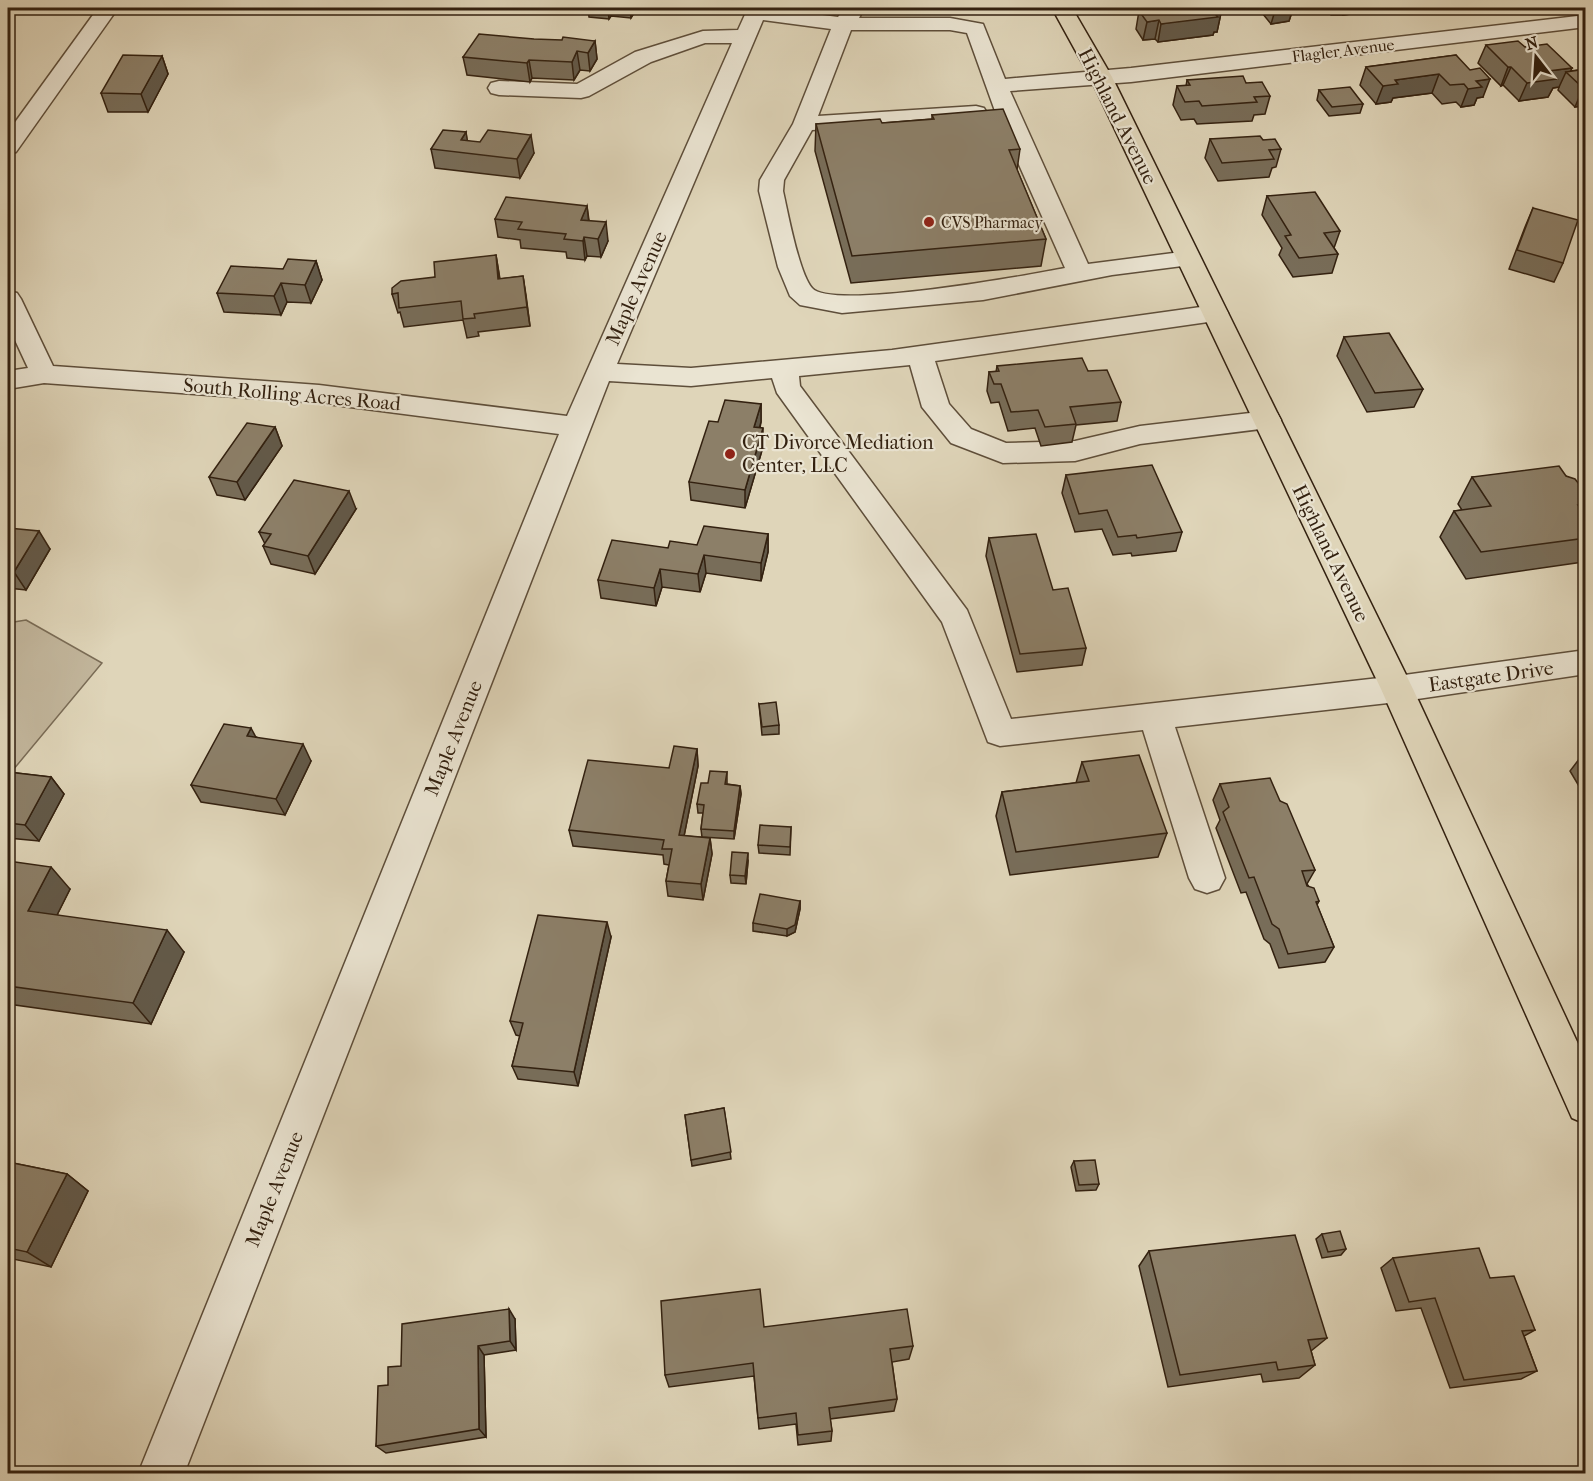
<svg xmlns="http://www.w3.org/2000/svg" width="1593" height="1481" font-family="'IM FELL French Canon',serif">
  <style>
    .green { fill: #c2b69c; stroke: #7a6c56; stroke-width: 1.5 }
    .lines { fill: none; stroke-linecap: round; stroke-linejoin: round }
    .minor-casing { stroke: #5e4e3a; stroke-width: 3 }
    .highway-casing { stroke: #332110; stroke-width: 3 }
    .minor { fill: #eae4d2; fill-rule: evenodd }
    .highway { fill: #dfd5b9; fill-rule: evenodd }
    .wall { fill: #786d59; stroke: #332110; stroke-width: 1.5 }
    .shaded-wall { fill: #625949; stroke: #332110; stroke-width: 1.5 }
    .building { fill: #8c7f68; stroke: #332110; stroke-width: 1.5 }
    .poi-dot { fill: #8f2418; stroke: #eae4d2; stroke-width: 2 }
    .labels { text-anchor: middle; stroke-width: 4.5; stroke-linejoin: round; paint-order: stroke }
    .far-street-label { font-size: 16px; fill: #332110; stroke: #eae4d2 }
    .far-poi-label { font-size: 16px; fill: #332110; stroke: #eae4d2; text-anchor: start }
    .street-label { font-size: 20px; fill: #332110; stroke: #eae4d2 }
    .poi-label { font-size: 20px; fill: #332110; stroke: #eae4d2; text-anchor: start }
  </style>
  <rect width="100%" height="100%" fill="#dfd5b9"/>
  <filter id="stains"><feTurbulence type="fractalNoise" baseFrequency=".00333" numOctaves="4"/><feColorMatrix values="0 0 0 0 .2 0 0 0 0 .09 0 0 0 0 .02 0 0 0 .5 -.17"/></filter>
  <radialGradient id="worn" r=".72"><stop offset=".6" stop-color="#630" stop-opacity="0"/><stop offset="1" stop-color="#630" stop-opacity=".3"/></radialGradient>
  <polygon class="green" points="26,620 102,663 8,776 8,623"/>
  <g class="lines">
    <defs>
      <g id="minor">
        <polygon points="98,8 118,8 16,152 8,154 8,132"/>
        <path d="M748,8H768L838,17L845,8H864L859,18H950L983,24L1005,79L1131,68L1586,15V27L1131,82L1010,91L1088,264L1189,251L1198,254L1201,259L1198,264L1112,275L983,300L842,313L800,305L790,296L778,267L759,191L760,180L793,124L831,29L763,20L617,364L691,368L892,350L1215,305L1224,307L1228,313L1224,319L1215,321L935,361L949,404L971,429L1006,443L1075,441L1140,426L1267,411L1277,413L1281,420L1277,427L1140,444L1075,461L1003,463L951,443L922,407L910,365L799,376L800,386L967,610L1011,719L1397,676L1586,650V674L1397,702L1175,727L1225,878L1219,889L1207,893L1195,889L1189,878L1143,730L1000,746L988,742L942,622L777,393L772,378L691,386L609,381L184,1474H138L559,434L319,403L44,383L8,389V371L28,368L8,325V291L17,293L21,299L53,366L319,385L567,416L732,43H705L651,62L589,96L581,98L499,95L491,93L488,88L491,83L499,81L577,84L635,52L703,31L738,30ZM851,30H950L967,33L995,111L1065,268C1029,275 832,311 812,288C799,273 788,213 783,191L784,180L812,130L976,120L984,118L987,113L984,108L976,106L818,116Z"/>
      </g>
      <polygon id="highway" points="1052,8 1072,8 1112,77 1413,689 1586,1061 1586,1124 1572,1118 1381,689 1090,77"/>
    </defs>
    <use href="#minor" class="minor-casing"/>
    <use href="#highway" class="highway-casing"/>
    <use href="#minor" class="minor"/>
    <use href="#highway" class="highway"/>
  </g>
  <g class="wall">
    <polygon points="588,8 637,8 631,18 611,16 609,19 589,17"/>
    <polygon points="1149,8 1200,8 1202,9 1221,13 1217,32 1214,32 1213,35 1158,42 1155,39 1143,40 1136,29 1139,11 1148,10"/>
    <polygon points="1258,8 1288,8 1292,12 1289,21 1271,24"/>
    <polygon points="1314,8 1368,8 1366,12 1343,15 1331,15 1325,8 1315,9"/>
    <polygon points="595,41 597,59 590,71 580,70 574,80 532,78 530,82 467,75 463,57"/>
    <polygon points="1486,45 1525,47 1572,68 1570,71 1586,69 1586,105 1575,107 1558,90 1559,87 1553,88 1548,97 1519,101 1503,85 1501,86 1478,63"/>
    <polygon points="1456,55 1483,97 1477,98 1474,105 1461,107 1456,102 1442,104 1432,93 1393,98 1391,102 1376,104 1360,85 1366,67"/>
    <polygon points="162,56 168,74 148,112 108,112 101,93"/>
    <polygon points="1187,80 1246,83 1270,96 1265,114 1254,115 1252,121 1197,124 1194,119 1181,120 1173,105 1177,86 1186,86"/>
    <polygon points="1319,90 1363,104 1360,113 1329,116 1317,100"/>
    <polygon points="932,115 1020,149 1017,170 1046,239 1041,266 851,283 815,151 816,124 882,123 932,119"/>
    <polygon points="466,132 467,141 534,153 520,178 435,168 431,149"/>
    <polygon points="1210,139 1263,140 1281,149 1276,167 1272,168 1269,177 1218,181 1205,158"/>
    <polygon points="1267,196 1340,231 1334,248 1338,254 1332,273 1293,277 1279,255 1282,248 1262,215"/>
    <polygon points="587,206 589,220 608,241 601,257 587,256 585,260 567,258 566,252 521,248 520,240 498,237 495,219"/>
    <polygon points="1533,208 1563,263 1554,282 1509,269 1525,227"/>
    <polygon points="496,255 500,279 523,276 530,326 478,332 479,336 467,338 463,320 404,327 400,312 398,313 392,294 435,277"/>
    <polygon points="316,261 322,280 311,303 287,302 281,315 224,312 217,293 283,269"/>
    <polygon points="1344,337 1423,389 1414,407 1367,412 1337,356"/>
    <polygon points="997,366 1088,371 1121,402 1117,421 1076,425 1072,442 1041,446 1035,428 1008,431 999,402 991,403 987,391 989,372 996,372"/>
    <polygon points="761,404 761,422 760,428 763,447 745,508 691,500 689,482 718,422"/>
    <polygon points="275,427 282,446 245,500 217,495 209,477"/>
    <polygon points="1066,475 1182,532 1176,551 1132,556 1131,553 1113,555 1102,529 1075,532 1062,493"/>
    <polygon points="1566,476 1586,493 1586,558 1583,562 1466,579 1440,537 1454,511 1462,510 1458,504 1472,477"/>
    <polygon points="356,509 315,574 271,564 263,546 265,544 259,532"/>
    <polygon points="8,528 50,549 26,590 8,588"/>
    <polygon points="768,534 768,552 761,581 706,573 700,592 662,587 656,606 601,598 598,580 668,548 697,545"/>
    <polygon points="989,538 1053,590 1086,648 1082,665 1017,672 986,556"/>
    <polygon points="759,704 779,725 779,734 762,735"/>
    <polygon points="256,737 311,761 285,815 201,802 191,785"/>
    <polygon points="697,749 698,766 684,836 710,838 712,854 703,900 668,896 666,881 669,865 664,864 663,855 573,846 569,830 669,768"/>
    <polygon points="1583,754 1586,754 1586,798 1570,771"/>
    <polygon points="1082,762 1167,833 1158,857 1010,875 996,816 1002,792 1076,783"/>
    <polygon points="8,772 51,777 64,794 39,841 8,838"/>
    <polygon points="727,772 727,784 740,786 741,794 734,839 702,837 701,829 703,813 698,813 697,804 708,783"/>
    <polygon points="1220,784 1280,801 1315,870 1307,884 1319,901 1317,905 1334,947 1325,962 1279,968 1270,944 1264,939 1246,892 1241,893 1216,828 1220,820 1213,800"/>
    <polygon points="791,827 790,855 759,853 758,845"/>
    <polygon points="8,861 70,889 57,915 184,952 151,1024 8,1004"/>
    <polygon points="748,861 746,884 731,883 730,875"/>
    <polygon points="800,901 800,909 795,932 787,936 753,931 753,923"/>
    <polygon points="611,937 578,1086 518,1079 512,1066 520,1036 516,1035 510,1021"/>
    <polygon points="724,1108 731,1159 692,1166 685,1115"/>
    <polygon points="1074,1161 1099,1184 1096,1190 1076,1191 1071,1167"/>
    <polygon points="8,1162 67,1174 88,1191 51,1267 8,1258"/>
    <polygon points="1322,1234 1346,1249 1341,1255 1322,1258 1316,1239"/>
    <polygon points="1149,1251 1327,1338 1311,1351 1315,1365 1299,1378 1263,1382 1261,1374 1168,1387 1139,1266"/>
    <polygon points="1393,1258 1490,1278 1535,1330 1524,1336 1537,1371 1521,1379 1450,1388 1421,1308 1396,1311 1381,1268"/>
    <polygon points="515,1319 516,1350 484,1355 486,1437 386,1453 376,1446 388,1385 401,1366"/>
    <polygon points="764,1327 913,1346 909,1359 892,1362 897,1399 894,1411 830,1419 832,1431 831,1441 798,1445 796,1424 759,1429 754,1376 669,1387 665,1375"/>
  </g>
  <g class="shaded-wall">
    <polygon points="608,8 611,8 611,16 609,19"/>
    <polygon points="630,8 637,8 631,18"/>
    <polygon points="1345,8 1368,8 1366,12 1343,15"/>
    <polygon points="1438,8 1451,8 1437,9"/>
    <polygon points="1292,12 1289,21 1271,24 1274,14"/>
    <polygon points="1221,13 1217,32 1214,32 1213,35 1158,42 1161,24"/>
    <polygon points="1159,20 1155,39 1143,40 1147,22"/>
    <polygon points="595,41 597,59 590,71 588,53"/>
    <polygon points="577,51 580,70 574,80 572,62"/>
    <polygon points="162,56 168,74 148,112 141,94"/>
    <polygon points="529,60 532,78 530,82 527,63"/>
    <polygon points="1508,67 1511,67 1503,85 1501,86"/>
    <polygon points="1572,68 1569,74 1566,72 1559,87 1553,88 1548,97 1519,101 1527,83 1548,71"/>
    <polygon points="1439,74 1432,93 1393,98 1391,102 1376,104 1383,86 1395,80"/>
    <polygon points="1490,79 1483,97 1477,98 1474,105 1461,107 1468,89 1476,81"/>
    <polygon points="1583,88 1586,88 1586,105 1575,107"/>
    <polygon points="466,132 469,151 461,140"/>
    <polygon points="531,135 534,153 520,178 517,159"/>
    <polygon points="587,206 589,225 581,220"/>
    <polygon points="606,222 608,241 601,257 598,239"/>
    <polygon points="584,237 587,256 585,260 583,241"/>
    <polygon points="496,255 499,274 502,298 498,279"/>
    <polygon points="316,261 322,280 311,303 305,285"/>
    <polygon points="523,276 526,295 530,326 527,307"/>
    <polygon points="281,283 287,302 281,315 274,296"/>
    <polygon points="761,404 761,422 754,446 754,427"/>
    <polygon points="275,427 282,446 245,500 237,482"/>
    <polygon points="763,428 763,447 745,508 745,490"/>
    <polygon points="349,491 356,509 315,574 308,556"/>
    <polygon points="39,531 50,549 26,590 14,572"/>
    <polygon points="768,534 768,552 761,581 761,563"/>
    <polygon points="704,555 706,573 700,592 698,574"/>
    <polygon points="660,569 662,587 656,606 654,588"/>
    <polygon points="251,728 260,745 247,736"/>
    <polygon points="303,744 311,761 285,815 276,799"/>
    <polygon points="697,749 698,766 681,851 679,835"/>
    <polygon points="51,777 64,794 39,841 25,825"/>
    <polygon points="740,786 741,794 734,839 734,831"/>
    <polygon points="710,838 712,854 703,900 701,884"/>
    <polygon points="748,853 748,861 746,884 745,876"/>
    <polygon points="51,867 70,889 48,933 28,911"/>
    <polygon points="800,901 800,909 795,932 787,936 787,929"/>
    <polygon points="607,922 611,937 578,1086 574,1072"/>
    <polygon points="167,930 184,952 151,1024 133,1003"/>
    <polygon points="67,1174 88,1191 51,1267 27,1252"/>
    <polygon points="509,1309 515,1319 516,1350 510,1341"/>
    <polygon points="478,1346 484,1355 486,1437 479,1429"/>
  </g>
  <g class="building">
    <polygon points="1150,8 1200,8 1202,9 1217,8 1221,13 1215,14 1218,17 1161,24 1159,20 1147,22 1139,11 1151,10"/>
    <polygon points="1268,8 1288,8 1292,12 1274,14"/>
    <polygon points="479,34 534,39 562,40 563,37 595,41 588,53 577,51 572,62 529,60 527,63 463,57"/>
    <polygon points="1518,41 1525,47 1547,44 1572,68 1548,71 1557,79 1527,83 1511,67 1508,67 1486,45"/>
    <polygon points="123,55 162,56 141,94 101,93"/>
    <polygon points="1456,55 1470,70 1480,68 1490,79 1476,81 1482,87 1468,89 1464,84 1450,85 1439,74 1395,80 1398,84 1383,86 1366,67"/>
    <polygon points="1586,69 1586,88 1583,88 1566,72"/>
    <polygon points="1243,76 1246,83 1262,82 1270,96 1254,97 1257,102 1202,106 1199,101 1185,102 1177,86 1190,85 1187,80"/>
    <polygon points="1350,87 1363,104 1332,107 1319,90"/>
    <polygon points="1003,109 1020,149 1009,150 1046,239 852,256 816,124 880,119 882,123 934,119 932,115"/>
    <polygon points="443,130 466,132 461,140 480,142 488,130 531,135 517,159 431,149"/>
    <polygon points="1260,136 1263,140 1275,139 1281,149 1269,150 1274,159 1222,163 1210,139"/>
    <polygon points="1315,192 1340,231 1324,233 1338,254 1299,258 1285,236 1291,235 1267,196"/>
    <polygon points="506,197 587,206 581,220 606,222 598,239 584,237 583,241 564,239 566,234 518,229 522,222 495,219"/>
    <polygon points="1533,208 1578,220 1563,263 1517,250"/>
    <polygon points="496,255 498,279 523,276 527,307 474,314 475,318 463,319 461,301 399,308 398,293 392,294 392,288 401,281 435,277 434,262"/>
    <polygon points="288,259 316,261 305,285 281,283 274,296 217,293 231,266 283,269"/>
    <polygon points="1389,333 1423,389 1375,393 1344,337"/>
    <polygon points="1082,358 1088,371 1107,370 1121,402 1070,407 1076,424 1045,427 1038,410 1011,412 1001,384 994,384 989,372 999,371 997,366"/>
    <polygon points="725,400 761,404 754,427 763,428 745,490 689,482 709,421 718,422"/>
    <polygon points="247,423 275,427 237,482 209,477"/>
    <polygon points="1152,465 1182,532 1137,538 1136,535 1118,537 1107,510 1079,514 1066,475"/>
    <polygon points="1559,466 1566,476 1575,479 1586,493 1586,504 1578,505 1586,515 1586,538 1481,552 1454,511 1491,506 1472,477"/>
    <polygon points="294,480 349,491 308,556 263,546 271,534 259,532"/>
    <polygon points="704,526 768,534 761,563 704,555 698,574 660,569 654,588 598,580 612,540 668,548 670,541 697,545"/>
    <polygon points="8,528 39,531 14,572 8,572"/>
    <polygon points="1036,534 1053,590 1068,588 1086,648 1020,654 989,538"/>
    <polygon points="776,702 779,725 762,727 759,704"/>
    <polygon points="224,724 251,728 247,736 303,744 276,799 191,785"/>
    <polygon points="674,746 697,749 679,835 710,838 701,884 666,881 672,849 662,849 664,840 569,830 588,760 669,768"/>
    <polygon points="1139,755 1167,833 1016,852 1002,792 1089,781 1082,762"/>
    <polygon points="710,771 727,772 725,784 740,786 734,831 701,829 704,805 697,804 701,783 708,783"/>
    <polygon points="8,772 51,777 25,825 8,823"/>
    <polygon points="1270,778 1280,801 1287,804 1315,870 1302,871 1307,886 1314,888 1319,901 1316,902 1334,947 1288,954 1279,929 1272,924 1254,877 1249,878 1223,812 1229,807 1220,784"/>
    <polygon points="760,825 791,827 790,847 758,845"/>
    <polygon points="732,852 748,853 745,876 730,875"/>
    <polygon points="8,861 51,867 28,911 167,930 133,1003 8,986"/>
    <polygon points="760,894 800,901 795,925 787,929 753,923"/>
    <polygon points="538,915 607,922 574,1072 512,1066 523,1023 510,1021"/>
    <polygon points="724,1108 731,1152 691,1160 685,1115"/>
    <polygon points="1095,1160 1099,1184 1079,1185 1074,1161"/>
    <polygon points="8,1162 67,1174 27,1252 8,1248"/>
    <polygon points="1340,1231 1346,1249 1328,1252 1322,1234"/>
    <polygon points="1295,1235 1327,1338 1308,1340 1315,1365 1278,1370 1276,1362 1180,1375 1149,1251"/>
    <polygon points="1479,1248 1490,1278 1514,1276 1535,1330 1522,1331 1537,1371 1464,1380 1435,1298 1409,1302 1393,1258"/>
    <polygon points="760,1289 764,1327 907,1309 913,1346 890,1349 897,1399 829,1408 832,1431 798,1435 796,1413 758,1418 753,1363 665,1375 661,1301"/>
    <polygon points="509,1309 510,1341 478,1346 479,1429 376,1446 378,1386 388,1385 388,1367 401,1366 402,1324"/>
  </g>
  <g class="poi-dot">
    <circle cx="929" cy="222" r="6"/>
    <circle cx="730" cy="454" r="6"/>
  </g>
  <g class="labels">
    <g class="far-street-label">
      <text transform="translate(1343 50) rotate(-7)" y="6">Flagler Avenue</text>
    </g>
    <g class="far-poi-label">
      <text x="941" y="228">CVS Pharmacy</text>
    </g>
    <g class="street-label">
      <text transform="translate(1118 116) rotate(63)" y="7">Highland Avenue</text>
      <text transform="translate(636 288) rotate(-66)" y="7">Maple Avenue</text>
      <text transform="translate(292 394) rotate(5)" y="7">South Rolling Acres Road</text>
      <text transform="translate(1331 553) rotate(64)" y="7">Highland Avenue</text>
      <text transform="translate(1491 676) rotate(-8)" y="7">Eastgate Drive</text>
      <text transform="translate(453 738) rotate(-68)" y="7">Maple Avenue</text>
      <text transform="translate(274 1189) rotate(-68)" y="7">Maple Avenue</text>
    </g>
    <g class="poi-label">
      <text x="742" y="449">CT Divorce Mediation<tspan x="742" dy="23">Center, LLC</tspan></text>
    </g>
  </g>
  <rect width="1593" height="1481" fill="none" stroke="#dfd5b9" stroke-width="30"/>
  <rect x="9" y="9" width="1575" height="1463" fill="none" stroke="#332110" stroke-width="3"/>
  <rect x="15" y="15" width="1563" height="1451" fill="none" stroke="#332110" stroke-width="1.5"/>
  <g transform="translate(1536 57) rotate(343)" stroke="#eae4d2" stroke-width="4.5" paint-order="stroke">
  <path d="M0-4.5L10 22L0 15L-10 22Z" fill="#332110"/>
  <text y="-9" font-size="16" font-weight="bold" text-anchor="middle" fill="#332110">N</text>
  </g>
  <rect width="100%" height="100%" filter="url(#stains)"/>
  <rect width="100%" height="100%" fill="url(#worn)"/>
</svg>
